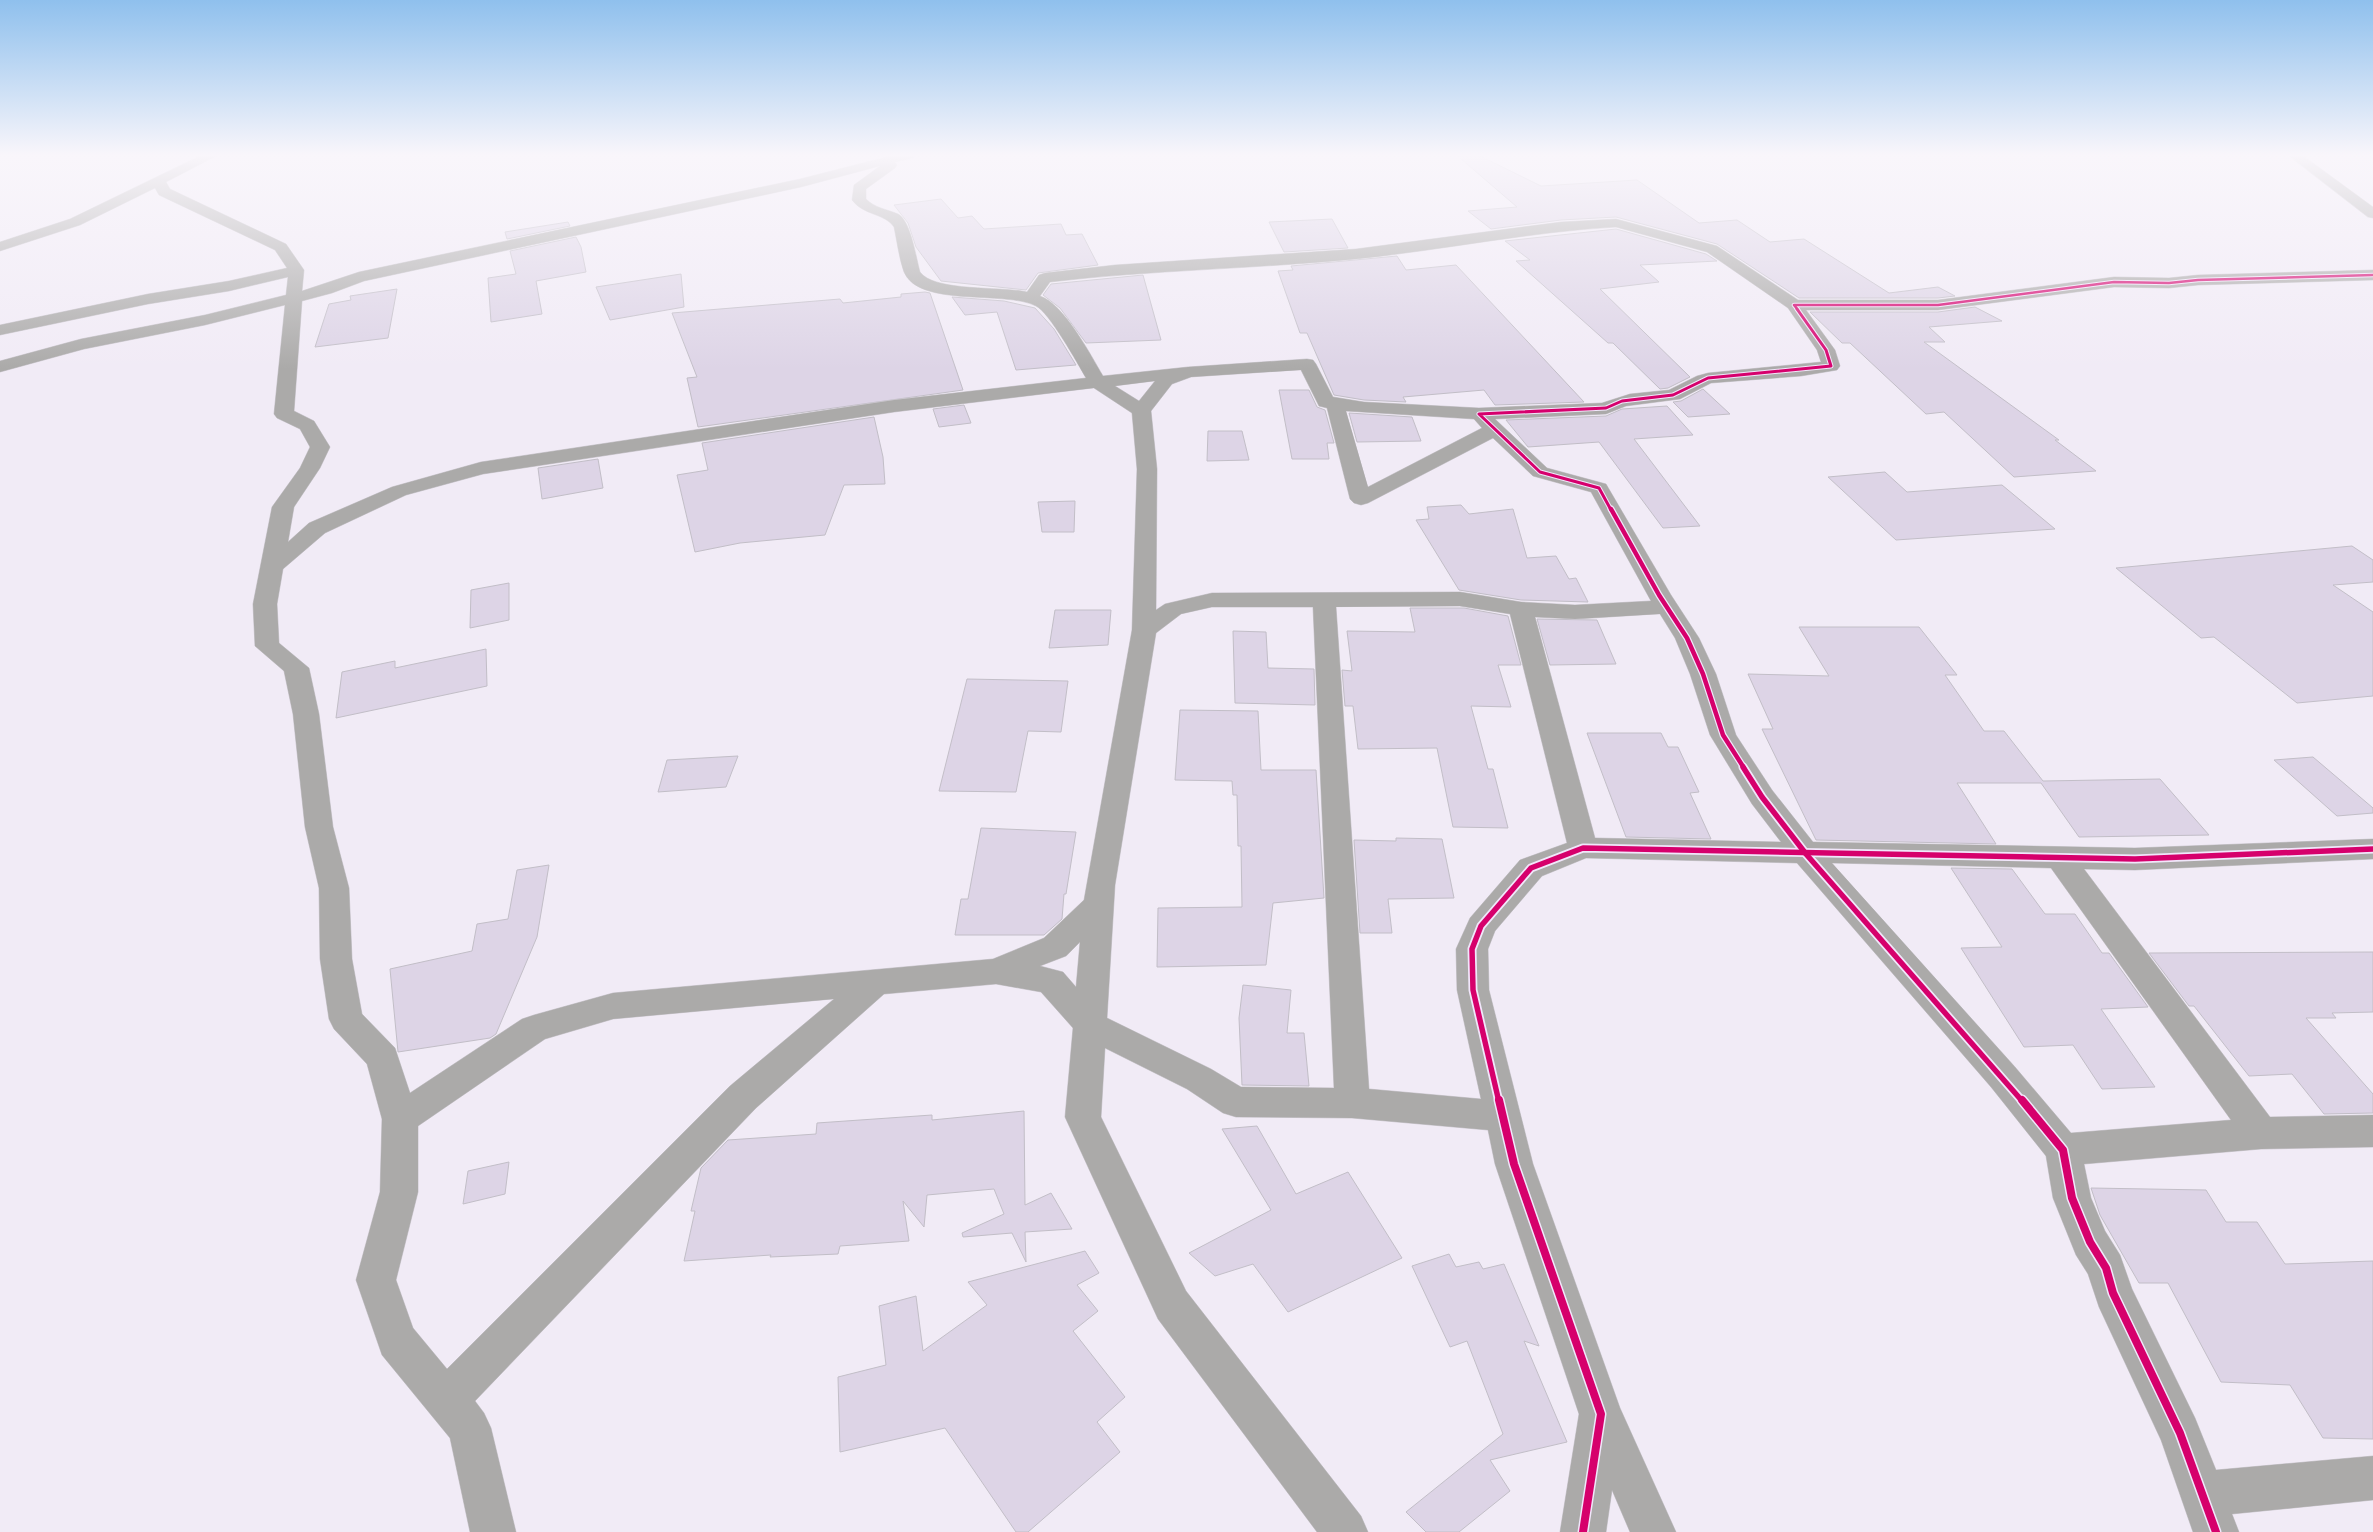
<svg xmlns="http://www.w3.org/2000/svg" width="2373" height="1532" font-family="'DejaVu Sans',sans-serif">
  <style>
    .building { fill: #ddd4e6; stroke: #c2bec7 }
    .lines { fill: none; stroke-linecap: round; stroke-linejoin: round }
    .minor-casing { stroke: #cecad2; stroke-width: 1 }
    .minor { fill: #abaaa9; fill-rule: evenodd }
    .cycleway-far4-casing { stroke: #f1e7fb; stroke-width: 4.5 }
    .cycleway-far3-casing { stroke: #f1e7fb; stroke-width: 5 }
    .cycleway-far2-casing { stroke: #f1e7fb; stroke-width: 7 }
    .cycleway-far1-casing { stroke: #f1e7fb; stroke-width: 9 }
    .cycleway-casing { stroke: #f1e7fb; stroke-width: 11 }
    .cycleway-far4 { stroke: #d6006c; stroke-width: 2.5 }
    .cycleway-far3 { stroke: #d6006c; stroke-width: 3 }
    .cycleway-far2 { stroke: #d6006c; stroke-width: 4.5 }
    .cycleway-far1 { stroke: #d6006c; stroke-width: 5.5 }
    .cycleway { stroke: #d6006c; stroke-width: 8 }
  </style>
  <rect width="100%" height="100%" fill="#f1ebf6"/>
  <g class="building">
    <polygon points="1462,155 1478,155 1541,186 1637,180 1699,223 1737,220 1770,242 1804,239 1889,293 1938,287 1955,296 1938,298 1799,298 1717,244 1616,217 1561,220 1491,229 1468,211 1517,207 1460,158"/>
    <polygon points="941,199 958,218 972,216 984,229 1061,224 1066,235 1082,234 1098,265 1038,273 1026,290 941,281 916,247 908,223 894,205"/>
    <polygon points="1332,219 1348,248 1284,252 1269,222"/>
    <polygon points="568,222 570,226 507,239 505,232"/>
    <polygon points="1616,229 1706,254 1717,261 1640,265 1659,282 1600,289 1690,377 1668,388 1660,389 1613,343 1608,343 1516,261 1530,260 1505,241"/>
    <polygon points="576,237 581,247 586,272 536,281 542,314 491,322 488,278 516,274 510,251"/>
    <polygon points="1397,256 1406,270 1456,265 1584,402 1495,405 1484,390 1403,397 1406,402 1364,400 1334,395 1307,333 1300,333 1278,271 1293,270 1291,266"/>
    <polygon points="681,274 684,307 610,320 596,287"/>
    <polygon points="1143,275 1161,340 1086,343 1060,308 1043,295 1051,284"/>
    <polygon points="397,289 388,338 315,347 329,304 351,300 350,296"/>
    <polygon points="925,292 930,293 963,390 698,427 687,378 697,377 672,313 840,299 843,303 901,297 901,294"/>
    <polygon points="952,297 1004,301 1035,308 1054,329 1076,365 1016,370 997,312 965,315"/>
    <polygon points="1975,307 2002,321 1929,327 1945,342 1924,342 2059,440 2055,440 2096,471 2014,477 1944,412 1926,414 1850,343 1842,343 1810,312 1938,312"/>
    <polygon points="1703,389 1730,414 1688,417 1673,402 1681,401"/>
    <polygon points="1279,390 1309,390 1317,407 1325,410 1334,443 1327,443 1329,459 1292,459"/>
    <polygon points="964,405 971,423 939,427 933,409"/>
    <polygon points="1667,406 1693,435 1634,439 1700,526 1663,528 1599,442 1528,447 1506,420 1606,416 1622,409"/>
    <polygon points="1349,413 1412,417 1421,441 1357,442"/>
    <polygon points="874,417 883,457 885,484 844,485 825,535 740,543 695,552 677,475 708,470 702,443"/>
    <polygon points="1208,431 1242,431 1249,460 1207,461"/>
    <polygon points="598,459 603,488 542,499 538,468"/>
    <polygon points="1885,472 1907,492 2002,485 2055,529 1896,540 1828,477"/>
    <polygon points="1075,501 1074,532 1042,532 1038,502"/>
    <polygon points="1461,505 1469,514 1513,509 1527,558 1556,556 1569,579 1576,578 1588,602 1521,600 1459,590 1416,520 1429,519 1427,507"/>
    <polygon points="2352,546 2373,560 2373,582 2333,585 2373,612 2373,696 2297,703 2214,637 2201,638 2116,568"/>
    <polygon points="509,583 509,620 470,628 471,590"/>
    <polygon points="1410,608 1464,608 1508,616 1521,665 1498,665 1511,707 1471,706 1488,769 1493,769 1508,828 1453,827 1437,748 1358,749 1353,706 1345,706 1342,670 1352,671 1347,631 1415,632"/>
    <polygon points="1055,610 1111,610 1108,645 1049,648"/>
    <polygon points="1537,619 1597,620 1616,664 1550,665"/>
    <polygon points="1799,627 1919,627 1957,675 1945,675 1984,731 2004,731 2043,781 2160,779 2209,835 2079,837 2041,783 1957,783 1996,844 1816,840 1762,729 1773,729 1748,674 1829,676"/>
    <polygon points="1233,631 1266,632 1268,668 1314,669 1315,705 1235,703"/>
    <polygon points="486,649 487,686 336,718 342,672 395,661 395,668"/>
    <polygon points="967,679 1068,681 1061,732 1028,731 1016,792 939,791"/>
    <polygon points="1180,710 1258,711 1261,770 1316,770 1324,898 1273,903 1266,965 1157,967 1158,908 1242,907 1241,846 1238,846 1237,795 1233,795 1232,781 1175,780"/>
    <polygon points="1587,733 1661,733 1668,747 1678,747 1699,792 1690,793 1711,839 1626,837"/>
    <polygon points="738,756 726,787 658,792 667,760"/>
    <polygon points="2313,757 2373,808 2373,813 2337,816 2274,760"/>
    <polygon points="981,828 1076,832 1066,894 1064,894 1062,919 1044,935 955,935 961,899 968,899"/>
    <polygon points="1396,838 1442,839 1454,898 1388,899 1392,933 1360,933 1354,840 1396,841"/>
    <polygon points="549,865 537,937 496,1034 490,1038 398,1052 390,969 472,951 477,924 508,919 517,870"/>
    <polygon points="1951,868 2012,869 2045,914 2075,914 2102,953 2109,953 2148,1007 2101,1009 2155,1087 2102,1089 2073,1045 2024,1047 1961,948 2002,947"/>
    <polygon points="2373,952 2373,1012 2332,1013 2336,1018 2306,1018 2373,1094 2373,1113 2324,1114 2292,1074 2249,1076 2194,1006 2189,1006 2149,953"/>
    <polygon points="1243,985 1291,990 1287,1033 1304,1033 1309,1086 1242,1085 1239,1018"/>
    <polygon points="1024,1111 1025,1205 1051,1193 1072,1229 1025,1232 1026,1262 1012,1233 963,1237 962,1233 1004,1214 994,1189 927,1195 924,1227 903,1201 909,1241 840,1246 838,1254 770,1257 771,1255 684,1261 695,1211 691,1211 701,1168 728,1140 816,1134 817,1123 932,1115 932,1120"/>
    <polygon points="1257,1126 1296,1194 1348,1172 1402,1258 1288,1312 1253,1264 1215,1276 1189,1253 1271,1210 1222,1129"/>
    <polygon points="509,1162 505,1194 463,1204 468,1171"/>
    <polygon points="2091,1188 2206,1190 2226,1222 2257,1222 2285,1264 2373,1261 2373,1439 2323,1438 2290,1385 2221,1382 2168,1283 2139,1283 2100,1215"/>
    <polygon points="1085,1251 1099,1273 1077,1285 1098,1311 1073,1331 1125,1397 1097,1422 1120,1452 1028,1532 1016,1532 945,1428 840,1452 838,1377 886,1365 879,1306 916,1296 923,1351 987,1305 968,1282"/>
    <polygon points="1449,1254 1456,1267 1479,1262 1483,1269 1504,1264 1539,1346 1524,1341 1567,1442 1490,1460 1510,1491 1459,1532 1426,1532 1406,1512 1503,1434 1467,1341 1450,1347 1412,1266"/>
  </g>
  <g class="lines">
    <defs>
      <g id="minor">
        <path d="M202,155H218L166,182L170,189L286,244L304,270L302,291L359,272L800,179L894,155H914L913,158L895,162L897,165L895,168L866,189V199C875,208 886,209 898,214C911,221 916,258 920,272C934,292 1002,286 1027,292L1039,275L1045,273L1115,265L1356,249L1561,222L1616,219L1717,246L1798,300H1938L2114,277L2169,278L2198,275L2373,270V280L2198,285L2169,288L2114,287L1938,310H1806L1835,350L1840,366L1837,370L1801,376L1711,383L1680,399L1626,406L1606,414L1495,419L1547,468L1606,484L1671,595L1699,638L1716,674L1736,735L1772,790L1813,842L2135,848L2373,839V859L2135,870L2084,869L2270,1117L2373,1115V1147L2261,1149L2084,1164L2091,1198L2105,1231L2120,1255L2132,1289L2195,1418L2216,1470L2373,1456V1500L2232,1514L2239,1532H2193L2161,1440L2099,1307L2088,1274L2076,1255L2053,1198L2046,1156L1991,1087L1797,863L1586,858L1542,876L1495,931L1488,949L1489,990L1533,1164L1620,1408L1676,1532H1630L1612,1490L1606,1532H1560L1579,1414L1495,1164L1488,1130L1352,1118L1236,1117L1223,1113L1187,1089L1105,1048L1101,1117L1186,1291L1361,1516L1368,1532H1317L1158,1319L1065,1117L1073,1028L1041,992L996,984L884,994L756,1108L475,1401L484,1413L491,1428L516,1532H470L450,1438L382,1355L356,1280L380,1192L382,1119L367,1064L334,1029L329,1019L320,959L319,888L305,827L293,714L284,671L255,646L253,604L272,507L300,468L310,447L300,429L277,418L274,414L285,305L205,325L84,349L0,372V361L81,339L205,315L286,295L288,277L229,291L148,304L0,335V325L148,294L229,281L287,268L275,250L159,195L155,188L80,225L0,251V242L70,219ZM880,166L854,185L852,200C864,216 885,213 894,227C897,241 899,258 904,272C919,308 1005,290 1036,306C1049,312 1078,364 1086,378L894,400L481,462L392,487L309,523L288,542L294,507L320,468L330,447L314,421L294,411L302,301L332,293L364,281L801,187ZM1616,227L1707,252L1788,308L1817,350L1821,362L1708,373L1697,376L1669,390L1630,394L1602,403L1479,408L1364,402L1333,397L1316,364L1313,360L1307,359L1188,367L1103,376C1090,354 1064,304 1040,296L1050,282C1152,270 1254,269 1356,259C1443,250 1529,232 1616,227ZM1301,370L1319,406L1327,408L1350,499L1354,503L1361,505L1368,503L1493,438L1533,476L1591,492L1651,601L1575,605L1521,602L1460,592L1212,593L1165,604L1156,610L1157,469L1151,411L1172,384L1191,377ZM1155,381L1139,401L1115,386ZM1094,388L1132,413L1137,469L1132,630L1084,900L1044,938L993,959L613,993L534,1015L522,1019L410,1093L395,1048L362,1014L352,959L349,888L333,827L319,714L309,668L279,643L277,604L283,569L325,533L406,495L483,474L894,412ZM1346,411L1474,419L1482,428L1368,487ZM1460,606L1510,614L1567,843L1520,860L1470,918L1456,949L1457,990L1481,1099L1369,1089L1336,607ZM1212,607H1313L1334,1088L1241,1087L1211,1069L1107,1018L1115,885L1156,633L1181,614ZM1660,614L1675,638L1690,674L1710,735L1752,804L1781,842L1595,838L1535,617L1575,619ZM1832,863L2051,868L2231,1120L2071,1133L2015,1067ZM1080,942L1076,987L1063,972L1040,966L1066,956ZM834,999L730,1086L447,1369L413,1328L396,1280L418,1192V1126L545,1039L613,1019Z"/>
        <polygon points="2288,155 2302,155 2373,207 2373,218 2368,217"/>
      </g>
    </defs>
    <use href="#minor" class="minor-casing"/>
    <use href="#minor" class="minor"/>
    <defs>
      <polyline id="cycleway-far4" points="1798,310 1794,305 1938,305 2114,282 2169,283 2198,280 2373,275"/>
      <polyline id="cycleway-far3" points="1611,510 1599,488 1540,472 1479,414 1606,408 1622,401 1673,395 1708,378 1831,366 1826,350 1797,309"/>
      <polyline id="cycleway-far2" points="1611,509 1659,595 1687,638 1703,674 1723,735 1744,768"/>
      <g id="cycleway-far1">
        <polyline points="1743,767 1762,797 1806,854 2023,1102"/>
        <polyline points="1499,1102 1473,990 1472,949 1481,926 1531,868 1583,848 2135,859 2373,849"/>
      </g>
      <g id="cycleway">
        <polyline points="1499,1100 1514,1164 1601,1414 1583,1532"/>
        <polyline points="2022,1100 2063,1150 2072,1198 2090,1242 2106,1268 2113,1293 2180,1433 2216,1532"/>
      </g>
    </defs>
    <use href="#cycleway-far4" class="cycleway-far4-casing"/>
    <use href="#cycleway-far3" class="cycleway-far3-casing"/>
    <use href="#cycleway-far2" class="cycleway-far2-casing"/>
    <use href="#cycleway-far1" class="cycleway-far1-casing"/>
    <use href="#cycleway" class="cycleway-casing"/>
    <use href="#cycleway-far4" class="cycleway-far4"/>
    <use href="#cycleway-far3" class="cycleway-far3"/>
    <use href="#cycleway-far2" class="cycleway-far2"/>
    <use href="#cycleway-far1" class="cycleway-far1"/>
    <use href="#cycleway" class="cycleway"/>
  </g>
  <linearGradient id="sky" x2="0" y2="1"><stop stop-color="#8fc0ed"/><stop offset="0.42" stop-color="#f9f6fb"/><stop offset="1" stop-color="#f9f6fb" stop-opacity="0"/></linearGradient>
  <rect width="2373" height="369" fill="url(#sky)"/>
</svg>
